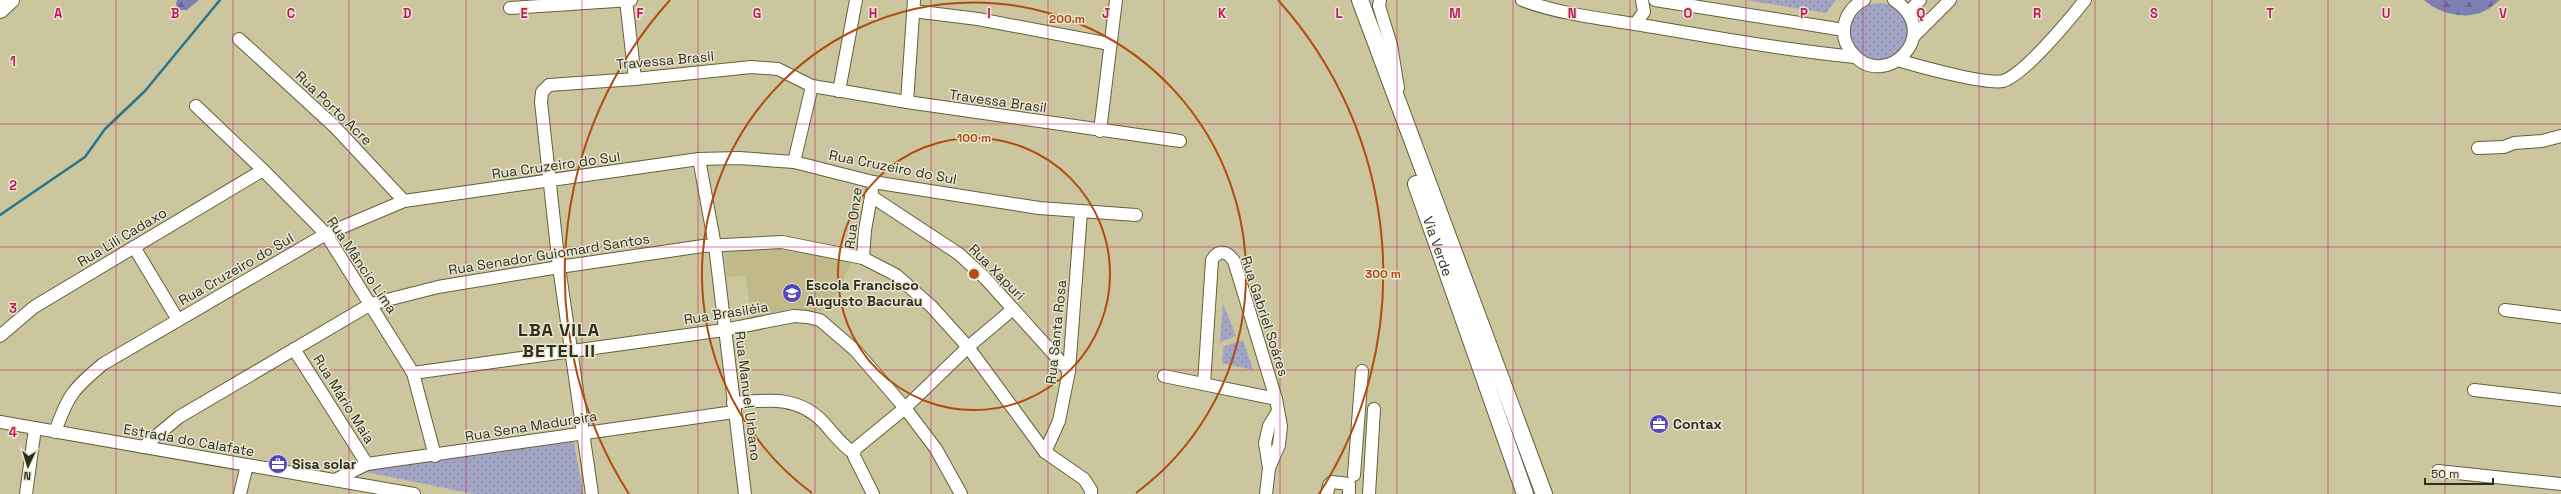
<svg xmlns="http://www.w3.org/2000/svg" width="2561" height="494" font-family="'Space Grotesk',sans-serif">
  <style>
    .built { fill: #c0ba8b }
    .green { fill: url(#green-dots) }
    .forest { fill: url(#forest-firs) }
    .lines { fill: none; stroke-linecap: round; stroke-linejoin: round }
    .stream { stroke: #2a758c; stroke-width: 2.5 }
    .minor-casing { stroke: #64603b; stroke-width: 14 }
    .major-casing { stroke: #64603b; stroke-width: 18 }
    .minor { stroke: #fff; stroke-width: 12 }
    .major { stroke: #fff; stroke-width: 16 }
    .grid { fill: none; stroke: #c2185b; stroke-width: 1; stroke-opacity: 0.55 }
    .ring { fill: none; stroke: #b04c11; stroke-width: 2 }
    .labels { text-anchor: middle; stroke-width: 3; stroke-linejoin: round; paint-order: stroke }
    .street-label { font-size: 14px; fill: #2f2e1e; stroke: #e8e6d2 }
    .poi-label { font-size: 14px; font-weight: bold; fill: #2f2e1e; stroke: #e8e6d2; text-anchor: start }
    .district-label { font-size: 18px; font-weight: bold; letter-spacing: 1px; fill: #2f2e1e; stroke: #e8e6d2 }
    .grid-label { font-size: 13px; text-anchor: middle; font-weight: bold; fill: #c2185b; stroke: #e8e6d2; stroke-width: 3; stroke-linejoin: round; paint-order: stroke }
    .centre { fill: #b04c11; stroke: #e8e6d2; stroke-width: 2 }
    .ring-label { font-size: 12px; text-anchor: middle; font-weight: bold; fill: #b04c11; stroke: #e8e6d2; stroke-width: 3; stroke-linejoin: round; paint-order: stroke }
  </style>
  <defs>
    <pattern id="green-dots" width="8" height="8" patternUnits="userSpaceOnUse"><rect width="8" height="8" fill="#a3a5c7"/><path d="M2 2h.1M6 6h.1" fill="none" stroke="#8587a1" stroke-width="1.8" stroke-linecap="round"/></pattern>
    <pattern id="forest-firs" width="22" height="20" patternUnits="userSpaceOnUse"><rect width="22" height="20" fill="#7e80b5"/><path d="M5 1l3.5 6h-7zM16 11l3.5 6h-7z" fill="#686993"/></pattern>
  </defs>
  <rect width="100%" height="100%" fill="#cbc69e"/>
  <polygon class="built" points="787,247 851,263 829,310 752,317 745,276 727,277 724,248"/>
  <g class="green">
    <polygon points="1745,0 1836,0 1826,13"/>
    <circle cx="1879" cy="32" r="29"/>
    <polygon points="1223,304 1236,336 1220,342"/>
    <polygon points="1243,340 1253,370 1222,363 1223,347"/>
    <polygon points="573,437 583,494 474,494 361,471"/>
  </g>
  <g class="forest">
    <polygon points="177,0 199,0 187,10 180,10 176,5"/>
    <path d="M2424,0H2500C2495,4 2488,10 2482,12C2464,20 2438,13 2424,0Z"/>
  </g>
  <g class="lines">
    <polyline class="stream" points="0,215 85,157 105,129 145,91 220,0"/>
    <defs>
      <g id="minor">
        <polyline points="626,0 635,79"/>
        <polyline points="1380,0 1379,6 1391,45 1398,88"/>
        <path d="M1522,0C1562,15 1606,19 1647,26C1717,38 1786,50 1855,57"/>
        <polyline points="1655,0 1844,30"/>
        <path d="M1864,0C1853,5 1845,16 1844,29C1843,38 1847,47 1853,54C1885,92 1945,33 1894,0"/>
        <polyline points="510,8 631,0"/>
        <polyline points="913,11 978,19 1110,44"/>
        <polyline points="1908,13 1920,0"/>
        <polyline points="1635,24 1644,12 1642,0"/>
        <polyline points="1914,36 1950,0"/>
        <polyline points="239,39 334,126 404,201"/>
        <path d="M1898,60C1917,66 1987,85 2003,81C2024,75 2070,19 2085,0"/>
        <polyline points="839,91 856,0"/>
        <polyline points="907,102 914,0"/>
        <polyline points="196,106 263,170 326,234 413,373 435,456"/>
        <polyline points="1100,131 1116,0"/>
        <polyline points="2478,148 2504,147 2514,143 2542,141 2561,136"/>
        <polyline points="699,159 715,246 745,494"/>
        <polyline points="794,162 812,86"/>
        <polyline points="871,196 959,254 985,278 1069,371"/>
        <polyline points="134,247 178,320"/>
        <polyline points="863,258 865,230 872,191"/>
        <polyline points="2505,310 2561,317"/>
        <polyline points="0,336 34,307 263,170"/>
        <polyline points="294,349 367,464"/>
        <polyline points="413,373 724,330 794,316 807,317 820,320 856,351 905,408 936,449 961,494"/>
        <polyline points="1164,376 1276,399"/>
        <path d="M1204,384L1212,260C1219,249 1227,251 1234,261L1276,399L1281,426L1279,445L1269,468"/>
        <polyline points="2474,390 2561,400"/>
        <path d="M733,403C767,400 798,395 824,423C834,434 842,446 854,453"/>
        <polyline points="0,422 414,494"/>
        <path d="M55,432C68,395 73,389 103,364L326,234L404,201L699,159L739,158L794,162L873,182L1039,208L1136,215"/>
        <polyline points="143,447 179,417 371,304 438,287 559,267 703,246 782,242 863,258 896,275 932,307 968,347 1045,452 1084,479 1091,490 1091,494"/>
        <polyline points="1045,452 1059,421 1069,371 1081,212"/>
        <polyline points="2438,471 2561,484"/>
        <polyline points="1354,475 1362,371"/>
        <polyline points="335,480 367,464 734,412"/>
        <polyline points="26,494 35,428"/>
        <polyline points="240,494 247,465"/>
        <polyline points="592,494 559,267 541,102 542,92 549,85 635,79 751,67 778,69 812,86 907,102 1180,141"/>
        <polyline points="873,494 854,456 855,449 905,408 968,347 1013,309"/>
        <polyline points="1266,494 1269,468 1265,443 1269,426 1277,413"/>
        <polyline points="1327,494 1329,485 1332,482 1349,484 1349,494"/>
        <polyline points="1369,494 1374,409"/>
      </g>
      <g id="major">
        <polyline points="1360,0 1544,494"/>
        <polyline points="0,10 11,0"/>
        <path id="s1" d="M1416,184L1525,494"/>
      </g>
    </defs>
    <use href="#minor" class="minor-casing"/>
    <use href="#major" class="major-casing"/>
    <use href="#minor" class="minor"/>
    <use href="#major" class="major"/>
  </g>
  <path class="grid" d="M116,0V494M233,0V494M349,0V494M466,0V494M582,0V494M698,0V494M815,0V494M931,0V494M1048,0V494M1164,0V494M1280,0V494M1397,0V494M1513,0V494M1630,0V494M1746,0V494M1863,0V494M1979,0V494M2095,0V494M2212,0V494M2328,0V494M2445,0V494M0,124H2561M0,247H2561M0,370H2561"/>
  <g class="ring">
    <circle cx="974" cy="274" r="136"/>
    <path d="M812 493A272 272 0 1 1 1136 493"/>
    <path d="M629 494A409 409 0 0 1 670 0M1278 0A409 409 0 0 1 1319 494"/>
  </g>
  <defs>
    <symbol id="school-disc" viewBox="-11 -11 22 22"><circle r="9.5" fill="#5347be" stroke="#e8e6d2"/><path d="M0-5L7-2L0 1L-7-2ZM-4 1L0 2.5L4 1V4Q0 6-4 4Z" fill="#fff"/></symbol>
    <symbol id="office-disc" viewBox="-11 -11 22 22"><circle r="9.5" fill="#5347be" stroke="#e8e6d2"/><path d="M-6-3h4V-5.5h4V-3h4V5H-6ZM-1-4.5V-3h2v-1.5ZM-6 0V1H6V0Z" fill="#fff"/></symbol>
  </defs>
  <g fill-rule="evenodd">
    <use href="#school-disc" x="781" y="282" width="22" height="22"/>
    <use href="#office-disc" x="1648" y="413" width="22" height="22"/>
    <use href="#office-disc" x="267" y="453" width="22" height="22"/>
  </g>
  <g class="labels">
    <g class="street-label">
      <text transform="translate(665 60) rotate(-5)" y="5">Travessa Brasil</text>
      <text transform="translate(998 101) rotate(8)" y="5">Travessa Brasil</text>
      <text transform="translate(334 108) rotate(44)" y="5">Rua Porto Acre</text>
      <text transform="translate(556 165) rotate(-8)" y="5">Rua Cruzeiro do Sul</text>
      <text transform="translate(893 167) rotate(11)" y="5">Rua Cruzeiro do Sul</text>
      <text transform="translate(853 218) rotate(-83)" y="5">Rua Onze</text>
      <text transform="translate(122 237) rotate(-31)" y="5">Rua Lili Cadaxo</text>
      <text dy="5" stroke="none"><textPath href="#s1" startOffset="66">Via Verde</textPath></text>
      <text transform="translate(549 254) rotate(-9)" y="5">Rua Senador Guiomard Santos</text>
      <text transform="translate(362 265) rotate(56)" y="5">Rua Mâncio Lima</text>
      <text transform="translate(236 269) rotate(-30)" y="5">Rua Cruzeiro do Sul</text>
      <text transform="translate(997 272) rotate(45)" y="5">Rua Xapuri</text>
      <text transform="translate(726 313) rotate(-9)" y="5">Rua Brasiléia</text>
      <text transform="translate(1265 316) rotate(72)" y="5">Rua Gabriel Soáres</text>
      <text transform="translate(1056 332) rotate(-84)" y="5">Rua Santa Rosa</text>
      <text transform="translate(748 396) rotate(83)" y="5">Rua Manuel Urbano</text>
      <text transform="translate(344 399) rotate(58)" y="5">Rua Mário Maia</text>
      <text transform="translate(531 426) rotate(-9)" y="5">Rua Sena Madureira</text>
      <text transform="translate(189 440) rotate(10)" y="5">Estrada do Calafate</text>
    </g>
    <g class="poi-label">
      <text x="806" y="290">Escola Francisco<tspan x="806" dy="16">Augusto Bacurau</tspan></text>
      <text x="1673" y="429">Contax</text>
      <text x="292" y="469">Sisa solar</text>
    </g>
    <g class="district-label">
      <text x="559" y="336">LBA VILA<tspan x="559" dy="21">BETEL II</tspan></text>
    </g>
  </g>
  <g class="grid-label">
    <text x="58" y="18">A</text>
    <text x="175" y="18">B</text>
    <text x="291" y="18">C</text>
    <text x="407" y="18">D</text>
    <text x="524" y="18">E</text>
    <text x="640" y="18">F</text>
    <text x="757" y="18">G</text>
    <text x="873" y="18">H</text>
    <text x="989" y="18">I</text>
    <text x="1106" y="18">J</text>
    <text x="1222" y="18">K</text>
    <text x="1339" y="18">L</text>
    <text x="1455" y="18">M</text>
    <text x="1572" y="18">N</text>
    <text x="1688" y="18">O</text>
    <text x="1804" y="18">P</text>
    <text x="1921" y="18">Q</text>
    <text x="2037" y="18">R</text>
    <text x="2154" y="18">S</text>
    <text x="2270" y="18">T</text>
    <text x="2386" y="18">U</text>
    <text x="2503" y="18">V</text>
    <text x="13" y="66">1</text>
    <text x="13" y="190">2</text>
    <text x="13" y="313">3</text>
    <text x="13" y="437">4</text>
  </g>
  <circle cx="974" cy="274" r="6" class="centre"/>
  <g class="ring-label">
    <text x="1067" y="23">200 m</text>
    <text x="974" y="142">100 m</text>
    <text x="1383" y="278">300 m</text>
  </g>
  <g transform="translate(28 466) rotate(184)" stroke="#e8e6d2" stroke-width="3" paint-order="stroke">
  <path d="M0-3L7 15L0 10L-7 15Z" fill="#2f2e1e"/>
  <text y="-6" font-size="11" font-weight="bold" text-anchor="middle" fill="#2f2e1e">N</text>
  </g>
  <path d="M2425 478v6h68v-6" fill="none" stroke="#2f2e1e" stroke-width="2"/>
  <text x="2431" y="478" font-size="12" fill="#2f2e1e" stroke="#e8e6d2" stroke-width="3" paint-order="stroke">50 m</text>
</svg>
